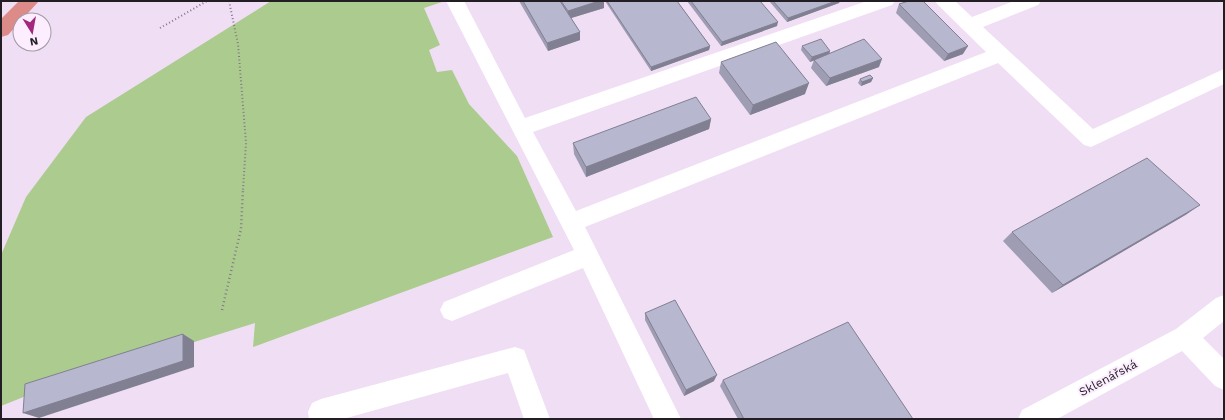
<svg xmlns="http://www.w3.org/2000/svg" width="1225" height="420" font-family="'Work Sans',sans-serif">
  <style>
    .green { fill: #accb8e }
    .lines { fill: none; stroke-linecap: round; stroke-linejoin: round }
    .path-far1 { stroke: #837886; stroke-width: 2; stroke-dasharray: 1 2.5; stroke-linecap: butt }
    .path { stroke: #837886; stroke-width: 2.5; stroke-dasharray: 1 3; stroke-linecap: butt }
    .minor { fill: #fff; fill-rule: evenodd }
    .highway { fill: #dd8b88; fill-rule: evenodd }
    .wall { fill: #9e9db3 }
    .shaded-wall { fill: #818092 }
    .building { fill: #b8b7d0; stroke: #818092 }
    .labels { text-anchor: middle; stroke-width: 4; stroke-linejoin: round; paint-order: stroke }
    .street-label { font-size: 12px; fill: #231d24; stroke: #fcedff }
  </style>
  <rect width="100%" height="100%" fill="#f0def4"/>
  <polygon class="green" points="271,1 445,1 424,8 440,45 429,50 437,72 452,70 469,104 517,156 553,237 253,347 255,323 41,390 1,406 1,255 26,197 86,117"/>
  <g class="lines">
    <g class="path-far1">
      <polyline points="229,1 238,44 246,143 243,190"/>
      <polyline points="160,28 207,1"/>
    </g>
    <polyline class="path" points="222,310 241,229 243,189"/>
    <g class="minor">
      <polygon points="446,1 464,1 525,118 867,1 895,1 892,5 533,132 576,211 986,52 938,5 935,1 955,1 972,17 1014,1 1041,1 1038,5 983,27 1093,129 1224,69 1224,84 1091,147 1084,145 998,63 585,227 681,419 654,419 583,268 452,321 444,318 440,310 444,302 574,250"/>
      <polygon points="1224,295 1224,321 1203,338 1224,359 1224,390 1215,386 1182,351 1057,419 1018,419 1022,410 1176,329 1216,298"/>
      <polygon points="515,347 524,350 550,419 524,419 508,373 343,419 309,419 308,412 312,403 321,399"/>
    </g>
    <polygon class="highway" points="19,1 39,1 8,35 1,37 1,19"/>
  </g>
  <g class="wall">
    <polygon points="519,1 604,1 604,8 571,18 580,32 580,40 548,51"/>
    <polygon points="605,1 677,1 710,46 709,50 651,71"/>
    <polygon points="687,1 760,1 777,26 721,46"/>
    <polygon points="769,1 840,1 839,3 787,22"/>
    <polygon points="899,4 963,54 944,61 896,13"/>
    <polygon points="802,46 830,51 829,53 879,67 826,86 811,68 814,60 810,62 801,50"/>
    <polygon points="721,62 805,94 750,115 719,73"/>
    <polygon points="873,78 871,82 861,86 858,83 860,79"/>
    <polygon points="711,119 709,129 586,177 574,154 573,143"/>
    <polygon points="1187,214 1052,293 1003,241 1012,232"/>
    <polygon points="645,313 714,381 684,396 645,320"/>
    <polygon points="723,380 913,419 738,419 720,386"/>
  </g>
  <g class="shaded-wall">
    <polygon points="599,1 604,1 604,8 568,19 568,11"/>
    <polygon points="836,1 840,1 839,3 787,22 788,18"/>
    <polygon points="778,22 777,26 721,46 722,42"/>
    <polygon points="580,32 580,40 548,51 547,43"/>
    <polygon points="710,46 709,50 651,71 651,67"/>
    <polygon points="968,46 963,54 944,61 948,54"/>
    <polygon points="830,51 829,55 810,62 812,57"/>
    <polygon points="882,59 879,67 826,86 830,78"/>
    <polygon points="873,78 871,82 861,86 862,82"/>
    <polygon points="809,83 805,94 750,115 753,105"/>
    <polygon points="711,119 709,129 586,177 586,167"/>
    <polygon points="1200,205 1187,214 1052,293 1063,285"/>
    <polygon points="183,334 194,341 194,367 39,418 23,413"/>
    <polygon points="717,375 714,381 684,396 686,390"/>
  </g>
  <g class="building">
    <polygon points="523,1 560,1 580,32 547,43"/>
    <polygon points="561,1 599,1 568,11"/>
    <polygon points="607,1 677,1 710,46 651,67"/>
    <polygon points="691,1 760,1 778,22 722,42"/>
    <polygon points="773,1 836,1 788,18"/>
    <polygon points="909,1 923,1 968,46 948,54 899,4"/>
    <polygon points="821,39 830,51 812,57 802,46"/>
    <polygon points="864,39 882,59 830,78 814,60"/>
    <polygon points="776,42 809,83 753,105 721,62"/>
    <polygon points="870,75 873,78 862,82 860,79"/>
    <polygon points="696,97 711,119 586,167 573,143"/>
    <polygon points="1147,158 1200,205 1063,285 1012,232"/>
    <polygon points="675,300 717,375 686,390 645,313"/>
    <polygon points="848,322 913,419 744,419 723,380"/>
    <polygon points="183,334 183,361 23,413 25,384"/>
  </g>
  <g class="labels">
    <g class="street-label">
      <text transform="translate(1108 378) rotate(-28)" y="4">Sklenářská</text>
    </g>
  </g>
  <rect width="1225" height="420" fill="none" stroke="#231d24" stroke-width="4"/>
  <g transform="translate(32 32) rotate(169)"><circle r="19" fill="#fcedff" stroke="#a59aa7"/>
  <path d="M0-3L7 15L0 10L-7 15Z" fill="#a3287d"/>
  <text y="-6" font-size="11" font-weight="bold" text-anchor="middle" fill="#231d24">N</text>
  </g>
</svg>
